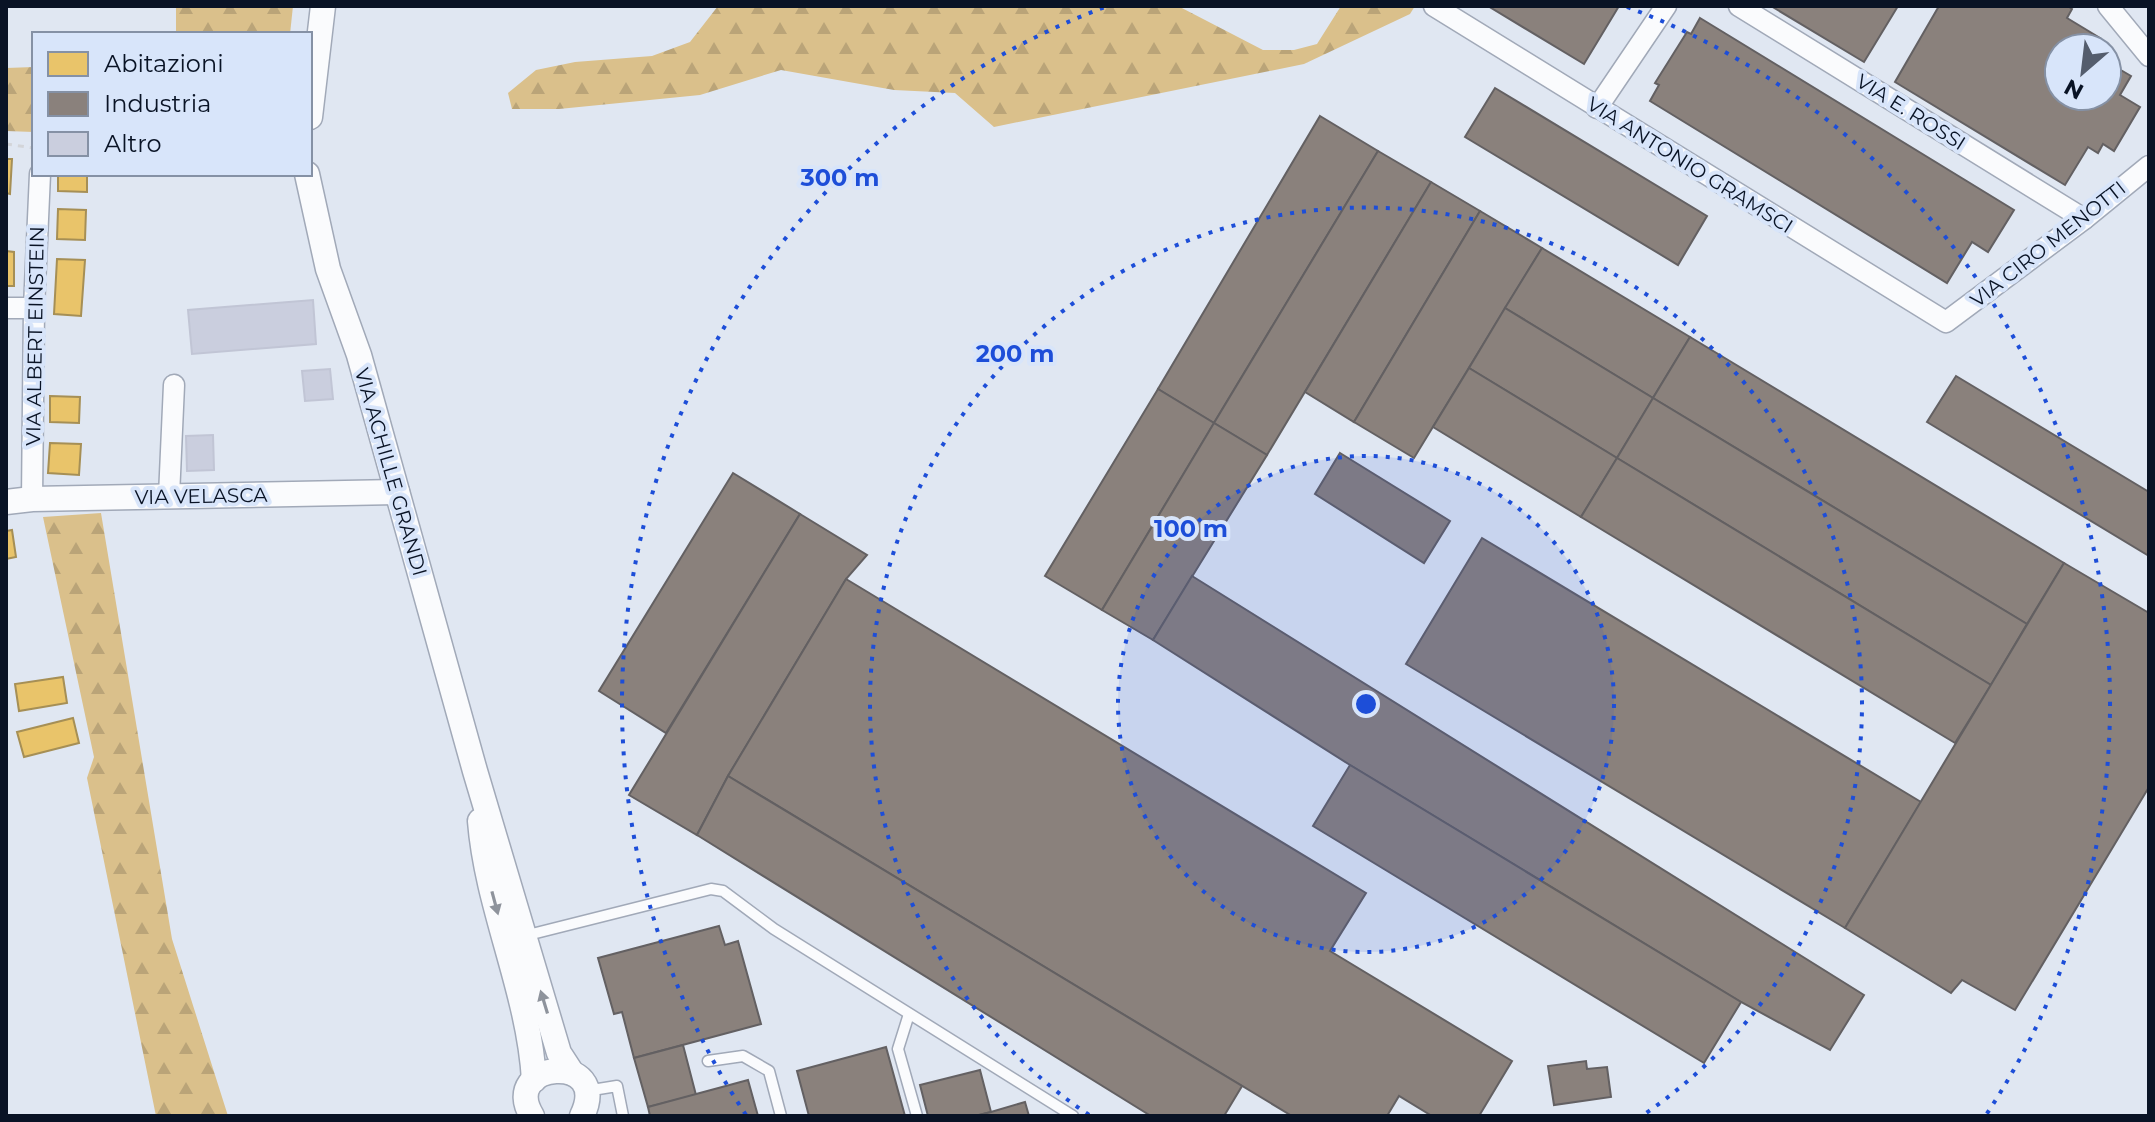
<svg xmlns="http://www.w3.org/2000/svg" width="2155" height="1122" font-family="Montserrat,sans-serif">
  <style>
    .forest { fill: url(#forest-firs) }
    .homes { fill: #e9c46a; stroke: #a68f55; stroke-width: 2 }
    .industry { fill: #8a817c; stroke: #636062; stroke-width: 2 }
    .building { fill: #cacede; stroke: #c1c5d5; stroke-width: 2 }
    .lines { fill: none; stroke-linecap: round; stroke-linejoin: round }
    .service-casing { stroke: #a1a9b8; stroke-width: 13 }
    .minor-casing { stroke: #a1a9b8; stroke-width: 23 }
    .tertiary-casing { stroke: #a1a9b8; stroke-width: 27 }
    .path { stroke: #d3d5d9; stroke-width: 3; stroke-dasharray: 6 6; stroke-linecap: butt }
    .service { stroke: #fafbfd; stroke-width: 10 }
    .minor { stroke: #fafbfd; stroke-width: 20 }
    .tertiary { stroke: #fafbfd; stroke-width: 24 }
    .oneway { fill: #8e939c }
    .ring { fill: none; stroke: #1d4ed8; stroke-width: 4; stroke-dasharray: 4 8 }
    .labels { text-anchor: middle; stroke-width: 8; stroke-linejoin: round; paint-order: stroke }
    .street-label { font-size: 20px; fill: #091325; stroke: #d8e5fa }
    .centre { fill: #1d4ed8; stroke: #d8e5fa; stroke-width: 4 }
    .ring-label { font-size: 24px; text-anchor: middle; font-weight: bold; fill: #1d4ed8; stroke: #d8e5fa; stroke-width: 8; stroke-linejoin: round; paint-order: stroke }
  </style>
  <defs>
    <pattern id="forest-firs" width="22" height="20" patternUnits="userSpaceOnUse" patternTransform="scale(2)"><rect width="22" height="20" fill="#dac08b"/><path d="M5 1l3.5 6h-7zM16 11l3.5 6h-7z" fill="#baa478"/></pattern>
  </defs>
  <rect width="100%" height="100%" fill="#e0e7f2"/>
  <g class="forest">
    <polygon points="176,6 293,6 290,34 176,34"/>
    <polygon points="718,6 1178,6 1263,50 1294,50 1317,44 1341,6 1415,6 1410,14 1304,64 994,127 955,93 894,90 781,70 700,95 559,109 512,109 508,93 536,70 575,62 652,56 690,42"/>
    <polygon points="34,67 34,132 6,131 6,68"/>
    <polygon points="101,513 172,939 228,1116 156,1116 87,778 94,757 43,517"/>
  </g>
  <g class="homes">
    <polygon points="6,159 12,159 10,194 6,193"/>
    <polygon points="58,174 87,174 87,192 58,191"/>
    <polygon points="58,209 86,210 85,240 57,239"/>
    <polygon points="6,251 14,252 14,286 6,286"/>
    <polygon points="57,259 85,260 81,316 54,314"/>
    <polygon points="50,396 80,397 79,423 50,422"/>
    <polygon points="50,443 81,444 79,475 48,473"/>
    <polygon points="12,530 16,557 6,559 6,531"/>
    <polygon points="63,677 67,703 19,711 15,684"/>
    <polygon points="73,718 79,743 24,757 17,732"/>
  </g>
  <g class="industry">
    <polygon points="1488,6 1619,6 1584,64"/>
    <polygon points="1771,6 1898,6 1864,62"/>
    <polygon points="1939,6 2068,6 2072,9 2067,18 2100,38 2093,48 2059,48 2059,96 2107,96 2107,62 2131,76 2120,95 2140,107 2114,151 2103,144 2098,153 2088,147 2065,185 1895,82"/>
    <polygon points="1700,18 2014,210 1988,252 1972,242 1947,283 1650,101 1659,85 1655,83 1687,32 1691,34"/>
    <polygon points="1495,88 1707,216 1678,265 1465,137"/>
    <polygon points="1320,116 1378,151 1214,423 1158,389"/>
    <polygon points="1378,151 1431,182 1267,455 1214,423"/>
    <polygon points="1431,182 1480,211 1354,422 1305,392"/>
    <polygon points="1480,211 1542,248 1414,458 1354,422"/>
    <polygon points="1542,248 1690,337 1653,398 1505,308"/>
    <polygon points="1505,308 1653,398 1617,458 1469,368"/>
    <polygon points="1690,337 2064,563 2027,624 1653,398"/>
    <polygon points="1469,368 1617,458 1581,517 1433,427"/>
    <polygon points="1956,376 2149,492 2149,556 1927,422"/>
    <polygon points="1158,389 1214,423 1102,610 1045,576"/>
    <polygon points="1653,398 2027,624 1991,685 1617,458"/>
    <polygon points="1214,423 1267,455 1153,640 1102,610"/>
    <polygon points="1340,453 1450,521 1424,563 1315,494"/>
    <polygon points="1617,458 1991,685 1955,743 1581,517"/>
    <polygon points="733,473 800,514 666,733 599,691"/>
    <polygon points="800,514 867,555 846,579 728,776 697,835 629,795"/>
    <polygon points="1482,538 1921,802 1845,928 1406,664"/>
    <polygon points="2064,563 2149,613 2149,787 2015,1010 1962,980 1951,993 1845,928"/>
    <polygon points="1192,576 1864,995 1830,1050 1741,1002 1350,765 1153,640"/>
    <polygon points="846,579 1366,893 1330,951 1512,1061 1479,1116 1432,1116 1399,1096 1387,1116 1292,1116 728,776"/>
    <polygon points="1350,765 1741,1002 1704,1063 1313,826"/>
    <polygon points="728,776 1242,1086 1224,1116 1151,1116 697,835"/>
    <polygon points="719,926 725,945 738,941 761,1024 634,1058 622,1012 614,1014 598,958"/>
    <polygon points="683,1045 696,1095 648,1107 634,1058"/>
    <polygon points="886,1047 905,1116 809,1116 797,1071"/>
    <polygon points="1586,1061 1587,1069 1607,1067 1611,1097 1554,1105 1548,1066"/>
    <polygon points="980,1070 991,1112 975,1116 928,1116 920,1085"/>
    <polygon points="748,1080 758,1116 650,1116 648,1107"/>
    <polygon points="1025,1102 1029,1116 975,1116 991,1112"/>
  </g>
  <g class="building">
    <polygon points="313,300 316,344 192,354 188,310"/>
    <polygon points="330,369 333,399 305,401 302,371"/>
    <polygon points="213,435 214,470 187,471 186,436"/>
  </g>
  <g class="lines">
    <defs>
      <g id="service">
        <polyline points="524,936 711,889 723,891 774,929 1073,1116"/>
        <polyline points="909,1014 898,1049 917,1116"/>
        <polyline points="708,1061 743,1056 769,1071 781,1116"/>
        <polyline points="586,1091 617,1086 623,1116"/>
      </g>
      <g id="minor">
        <polyline points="1434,6 1946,322 2084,219 2149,166"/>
        <polyline points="1739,6 2084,219"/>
        <polyline points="2108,6 2149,56"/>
        <polyline points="1597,108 1666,6"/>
        <polyline points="6,308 34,308"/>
        <polyline points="169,496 174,385"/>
        <polyline points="32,499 34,308 40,174"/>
      </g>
      <g id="tertiary">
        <polyline points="310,117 323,6"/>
        <polyline points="307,174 328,269 359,355 475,771 559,1053 572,1073"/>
        <polyline points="6,502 32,499 397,492"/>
        <path d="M480,821C487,909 529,992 534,1080"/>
        <path d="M532,1116C498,1061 613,1051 582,1116"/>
      </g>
    </defs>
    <use href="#service" class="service-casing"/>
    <use href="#minor" class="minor-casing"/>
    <use href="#tertiary" class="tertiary-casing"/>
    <polyline class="path" points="6,144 34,148"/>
    <use href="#service" class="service"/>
    <use href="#minor" class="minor"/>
    <use href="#tertiary" class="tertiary"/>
  </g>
  <defs><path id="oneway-solid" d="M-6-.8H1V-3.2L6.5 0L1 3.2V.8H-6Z" transform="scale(2)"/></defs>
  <g class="oneway">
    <use href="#oneway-solid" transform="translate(495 903) rotate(75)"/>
    <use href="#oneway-solid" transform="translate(544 1002) rotate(-107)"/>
  </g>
  <circle cx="1366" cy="704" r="248" fill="#1d4ed8" fill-opacity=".12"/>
  <g class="ring">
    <circle cx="1366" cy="704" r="248"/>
    <path d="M1089 1115A496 496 0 1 1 1643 1115"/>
    <path d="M746 1115A744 744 0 0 1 1105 7M1627 7A744 744 0 0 1 1986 1115"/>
  </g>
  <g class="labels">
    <g class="street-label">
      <text transform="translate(1911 112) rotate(32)" y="7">VIA E. ROSSI</text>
      <text transform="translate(1690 165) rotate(32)" y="7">VIA ANTONIO GRAMSCI</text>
      <text transform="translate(2048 244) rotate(-38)" y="7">VIA CIRO MENOTTI</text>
      <text transform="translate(35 336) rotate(-89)" y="7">VIA ALBERT EINSTEIN</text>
      <text transform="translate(391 472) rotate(74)" y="7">VIA ACHILLE GRANDI</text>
      <text transform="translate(201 496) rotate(-1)" y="7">VIA VELASCA</text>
    </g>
  </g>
  <circle cx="1366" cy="704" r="12" class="centre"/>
  <g class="ring-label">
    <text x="840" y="186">300 m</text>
    <text x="1015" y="362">200 m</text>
    <text x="1191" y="537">100 m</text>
  </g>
  <rect width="2155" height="1122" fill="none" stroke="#091325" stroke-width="16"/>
  <rect x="32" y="32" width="280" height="144" fill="#d8e5fa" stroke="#8591a5" stroke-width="2"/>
  <rect x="48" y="52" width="40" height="24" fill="#e9c46a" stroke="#8591a5" stroke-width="2"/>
  <text x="104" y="72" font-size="24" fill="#091325">Abitazioni</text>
  <rect x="48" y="92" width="40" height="24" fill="#8a817c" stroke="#8591a5" stroke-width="2"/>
  <text x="104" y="112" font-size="24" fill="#091325">Industria</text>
  <rect x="48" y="132" width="40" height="24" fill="#cacede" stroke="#8591a5" stroke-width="2"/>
  <text x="104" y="152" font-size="24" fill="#091325">Altro</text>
  <g transform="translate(2083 72) rotate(208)"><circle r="38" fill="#d8e5fa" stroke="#8591a5" stroke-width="2"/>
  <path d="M0-6L14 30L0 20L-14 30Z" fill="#545d6d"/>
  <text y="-12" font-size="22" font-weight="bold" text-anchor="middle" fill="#091325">N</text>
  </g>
</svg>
